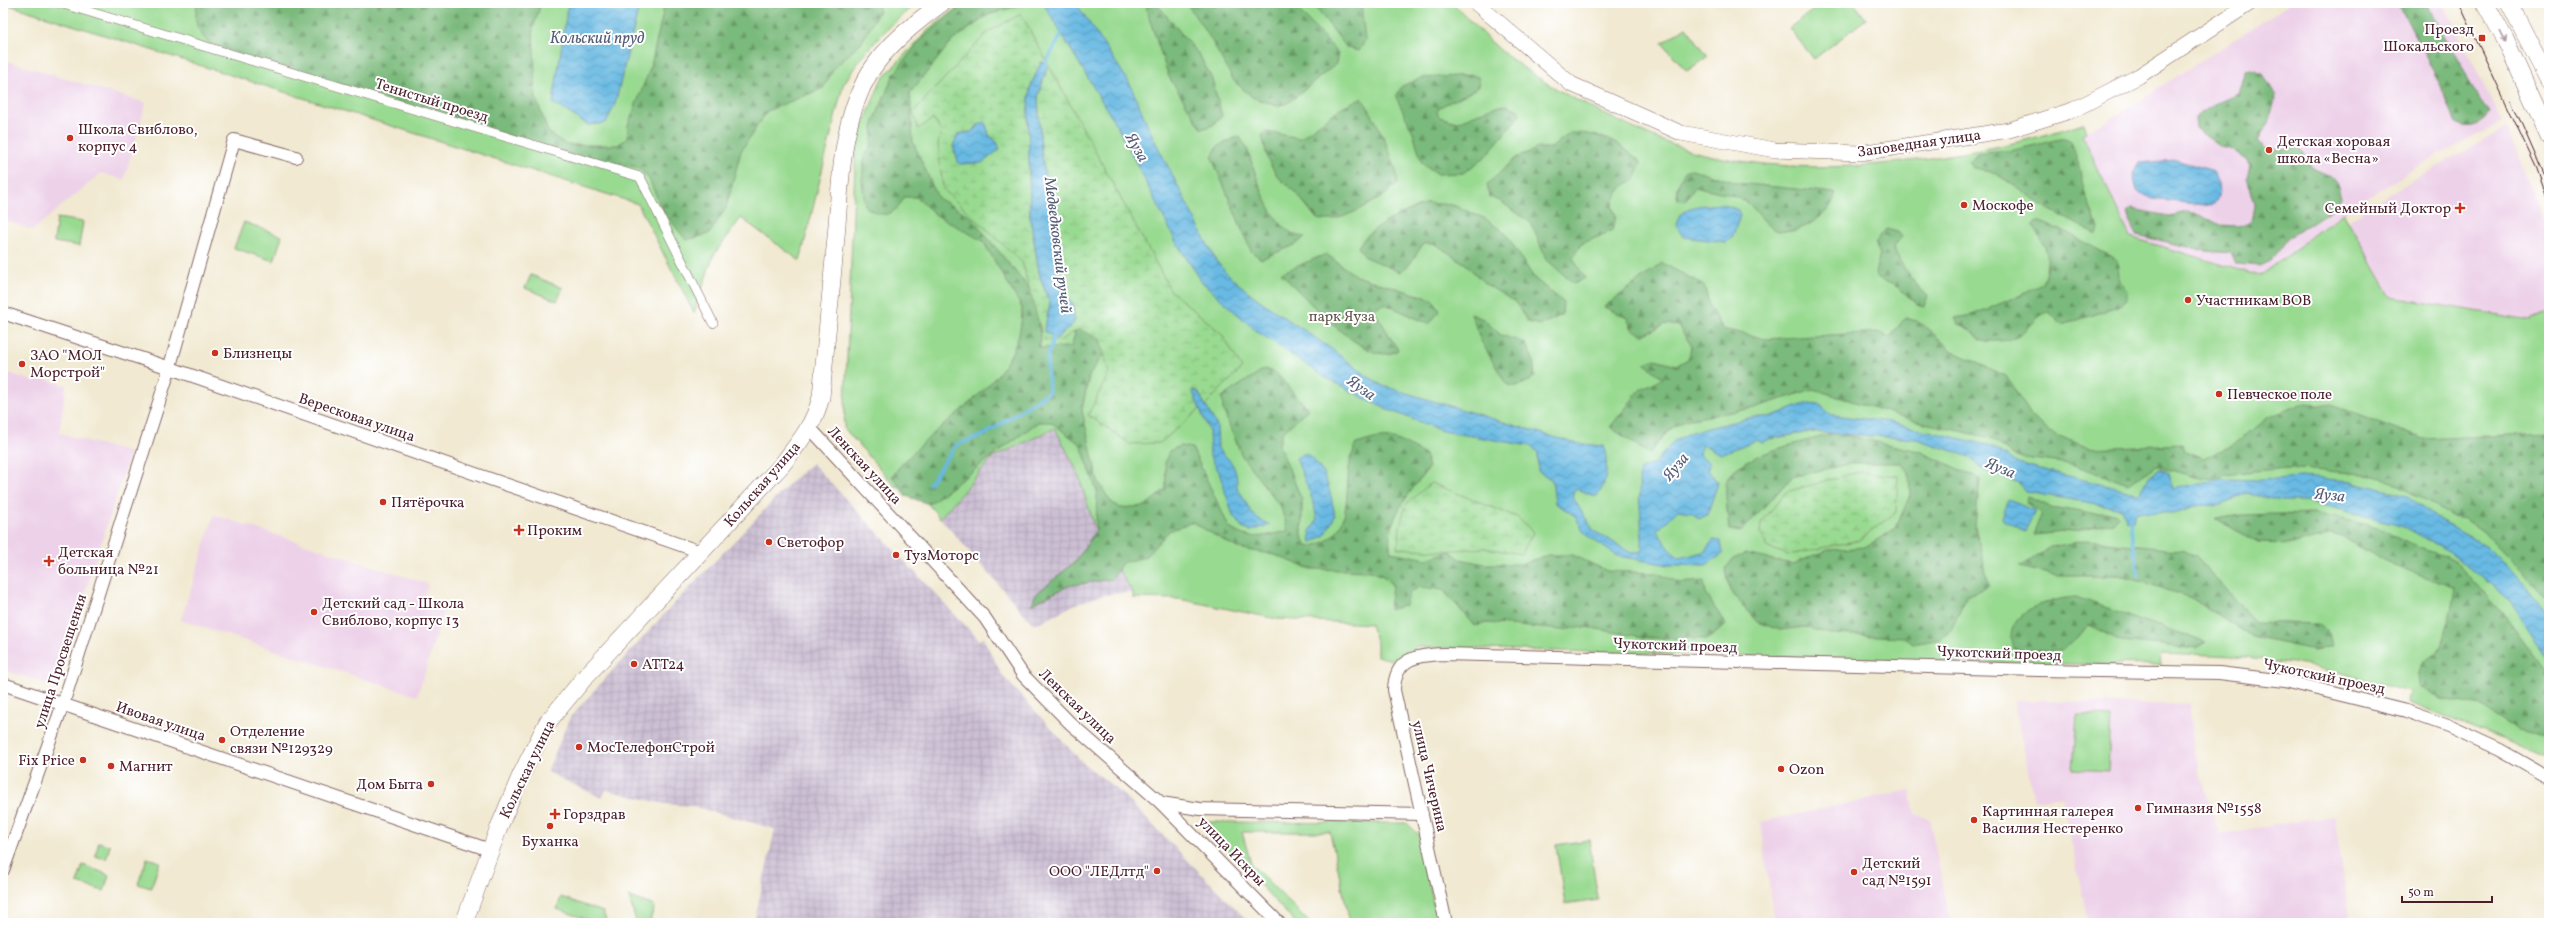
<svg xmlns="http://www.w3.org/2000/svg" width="2552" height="926" font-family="Vollkorn,serif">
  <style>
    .built { fill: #edd1e9 }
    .industrial { fill: url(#industrial-grid) }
    .green { fill: #99da91; stroke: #727c5e }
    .forest { fill: url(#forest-firs); stroke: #626c53 }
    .wetland { fill: url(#wetland-marsh); stroke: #727c5e; fill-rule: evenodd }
    .water { fill: url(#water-waves); stroke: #586c87 }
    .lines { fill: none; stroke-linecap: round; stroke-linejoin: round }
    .stream { stroke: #67b9e3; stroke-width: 3.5 }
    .pedestrian-casing { stroke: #846665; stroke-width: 10 }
    .minor-casing { stroke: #846665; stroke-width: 14 }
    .tertiary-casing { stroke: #846665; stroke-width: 16 }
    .secondary-casing { stroke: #846665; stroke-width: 18 }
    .pedestrian { stroke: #fff; stroke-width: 9 }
    .minor { stroke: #fff; stroke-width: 12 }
    .tertiary { stroke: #fff; stroke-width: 15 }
    .secondary { stroke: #fff; stroke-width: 17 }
    .tram { stroke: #4a1f2b; stroke-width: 1 }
    .oneway { stroke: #ae9aa0 }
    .poi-dot { fill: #c8321e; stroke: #fff; stroke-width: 1.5 }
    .labels { text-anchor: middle; stroke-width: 4; stroke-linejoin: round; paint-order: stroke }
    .poi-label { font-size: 15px; fill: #4a1f2b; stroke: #fff; text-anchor: start }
    .street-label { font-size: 15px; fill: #4a1f2b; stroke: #fff }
    .park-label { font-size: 15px; fill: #62574a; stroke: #fff }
    .water-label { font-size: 16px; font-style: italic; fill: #565d75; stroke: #fff }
  </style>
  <defs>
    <pattern id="industrial-grid" width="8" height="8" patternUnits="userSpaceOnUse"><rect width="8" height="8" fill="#ccbfd4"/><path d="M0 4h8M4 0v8" fill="none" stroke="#b1a4b6"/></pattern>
    <pattern id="forest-firs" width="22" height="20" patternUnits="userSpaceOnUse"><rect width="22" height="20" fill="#7aba7b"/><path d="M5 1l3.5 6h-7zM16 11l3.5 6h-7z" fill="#669765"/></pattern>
    <pattern id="wetland-marsh" width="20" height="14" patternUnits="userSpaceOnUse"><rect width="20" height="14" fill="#99da91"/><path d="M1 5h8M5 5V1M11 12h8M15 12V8" fill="none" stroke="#85bb7d"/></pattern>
    <pattern id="water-waves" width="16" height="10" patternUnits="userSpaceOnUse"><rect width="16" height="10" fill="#67b9e3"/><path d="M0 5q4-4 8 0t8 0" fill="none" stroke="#5796b8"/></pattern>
  </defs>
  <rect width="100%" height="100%" fill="#fff"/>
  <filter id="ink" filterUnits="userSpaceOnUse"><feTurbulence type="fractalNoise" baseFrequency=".025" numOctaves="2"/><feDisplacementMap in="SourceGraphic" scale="8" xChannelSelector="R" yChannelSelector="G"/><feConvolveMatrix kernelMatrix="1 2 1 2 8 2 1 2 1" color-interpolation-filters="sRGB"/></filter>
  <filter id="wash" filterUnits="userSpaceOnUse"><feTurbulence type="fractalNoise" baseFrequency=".012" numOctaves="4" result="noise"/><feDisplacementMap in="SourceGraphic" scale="16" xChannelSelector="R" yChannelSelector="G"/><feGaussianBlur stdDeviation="0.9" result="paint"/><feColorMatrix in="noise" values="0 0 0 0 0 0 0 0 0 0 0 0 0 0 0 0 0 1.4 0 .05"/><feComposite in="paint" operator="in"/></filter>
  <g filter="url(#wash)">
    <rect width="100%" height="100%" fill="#f1e9d1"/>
    <g class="built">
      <polygon points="2292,3 2443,3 2502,122 2418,166 2343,213 2260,276 2130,237 2081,133 2107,121"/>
      <polygon points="3,60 146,103 124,180 101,173 33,230 3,220"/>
      <polygon points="2506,128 2549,232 2549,311 2529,320 2391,297 2348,221 2406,184"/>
      <polygon points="3,371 35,382 36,377 66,385 59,433 130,453 55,686 3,670"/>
      <polygon points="214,515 428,584 424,597 446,604 417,696 181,620"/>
      <polygon points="2014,700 2190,705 2192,747 2219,834 2334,816 2351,923 2088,923 2062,796 2034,800"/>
      <polygon points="1910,790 1915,814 1929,819 1951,923 1774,923 1761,822"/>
    </g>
    <g class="industrial">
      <polygon points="1055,428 1077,471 1097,535 1133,593 1115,593 1100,596 1076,604 1034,625 940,518 992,458"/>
      <polygon points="812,463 979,640 983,638 1002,675 1083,763 1118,790 1250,923 754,923 775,829 692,806 665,804 606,790 602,798 547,772 570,717 666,612 791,482"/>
    </g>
    <g class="green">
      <polygon points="3,3 916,3 884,32 860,59 843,85 800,261 741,218 713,256 694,313 638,204"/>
      <path d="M964,3H1453C1473,24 1494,47 1518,64C1544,83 1572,98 1600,112C1627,125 1656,140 1685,149C1768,173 1859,170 1943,156C1991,149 2037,139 2083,123L2086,132L2082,134L2130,237L2260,276L2343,213L2391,297L2529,320L2549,311V761L2505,740L2408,703L2410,692L2303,664L2235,657L2161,654L2160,665L1985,663L1417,647L1392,660L1377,656V644L1371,624L1277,619L1179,599L1133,598V593L1097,535L1077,471L1055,428L992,458L940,518L906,478L896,487L844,428L856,144L881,80L929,29Z"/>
      <polygon points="1823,3 1854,3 1866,19 1814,59 1789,28"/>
      <polygon points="1686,27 1708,56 1687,71 1662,43"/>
      <polygon points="57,218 83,222 79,246 54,242"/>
      <polygon points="244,222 282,236 274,261 234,248"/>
      <polygon points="531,275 563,288 557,301 525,288"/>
      <polygon points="2077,715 2111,717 2108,771 2073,769"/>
      <polygon points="1207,822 1407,823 1420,836 1437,923 1350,923 1330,832 1242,832 1251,864 1310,923 1296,923 1208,830"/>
      <polygon points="1589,840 1598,899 1565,904 1556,845"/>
      <polygon points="99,842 110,846 106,859 95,856"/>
      <polygon points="147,858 160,862 151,888 138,884"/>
      <polygon points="83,865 109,875 104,891 77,883"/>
      <polygon points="561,897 603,912 607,923 598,923 557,909"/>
      <polygon points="629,897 655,906 649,923 636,922"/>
    </g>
    <g class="forest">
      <path d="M197,3H541L533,29L536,98L548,132L566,145H618L627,138L628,125L651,66L665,3H878L879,10L862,42L835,67L823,88L767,111L741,151L726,208L709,234L686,240L663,211L648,177L637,167L579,157L211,45C196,30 194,24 197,3Z"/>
      <path d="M966,3H1026L988,15L952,41L910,93L913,142L938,198L970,216L1032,292L1039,316L1040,348L1071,347L1082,309L1109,345L1089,376L1082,410L1098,481L1110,501L1120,508L1145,506L1166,489L1165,463L1169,451L1180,446L1192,448L1229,527C1248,543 1266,535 1288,531L1281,508L1242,456L1223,410L1222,397L1264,369L1276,373L1308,409L1282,433L1279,445L1302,500V536L1308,547C1365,537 1336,478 1357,444C1393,432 1393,438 1425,455L1429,467C1412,491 1383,520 1391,552L1427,559L1450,551L1460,559L1485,564H1522L1548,555H1573L1607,571L1657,573L1680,583L1704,581L1706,594L1726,625L1708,639L1648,638L1585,627L1561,630L1487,623L1475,626L1443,590L1419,587L1409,593L1405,605L1389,610L1392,585L1383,576L1371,571L1310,569L1275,555L1237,548L1192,522L1169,531L1145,557L1122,563L1112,579L1068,586L1031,605L1036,594L1076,561L1096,530L1097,491L1081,445L1051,422H1038L929,504L906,496L892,476C900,466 909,456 919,447C960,406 1023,375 1022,308L983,241L936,215L916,197H904C895,217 882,219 865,206L862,182L864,157L871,146L874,121L894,74L922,38Z"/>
      <polygon points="1149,3 1156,3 1200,56 1212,79 1222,116 1213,125 1202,129 1169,77 1146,9"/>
      <polygon points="1186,3 1292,3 1338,53 1336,64 1288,103 1276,106 1252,97 1234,81 1209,36"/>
      <polygon points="1309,3 1361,3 1365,41 1359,51 1347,48 1316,8"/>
      <path d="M2398,3H2428C2435,24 2449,42 2460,62C2470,81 2474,96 2489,112C2477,126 2473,131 2454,122L2441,86Z"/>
      <polygon points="2251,70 2263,74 2276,96 2270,119 2257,141 2266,149 2297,148 2302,152 2311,167 2329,175 2337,184 2341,197 2335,207 2287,239 2271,261 2260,266 2236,264 2231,253 2206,251 2137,235 2133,230 2128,212 2132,209 2170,216 2187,212 2199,214 2220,225 2238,226 2249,222 2253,217 2255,205 2247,177 2250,165 2248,161 2233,150 2221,147 2196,129 2195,117 2215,104 2238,94 2245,71"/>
      <polygon points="1473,75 1479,78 1479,84 1476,89 1440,107 1437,112 1439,117 1457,122 1494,107 1507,105 1518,110 1520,115 1484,158 1463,173 1438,174 1422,163 1413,132 1396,97 1402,86 1421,78"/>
      <path d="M1361,98C1370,105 1402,173 1397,183C1390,196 1343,220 1329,220C1325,221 1320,219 1317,219L1297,194L1278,177L1268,160L1262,135L1268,132L1300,138L1342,107Z"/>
      <path d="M1570,133C1601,132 1619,143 1641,162L1635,180C1623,183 1616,194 1612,206L1616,216L1612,231L1581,244L1573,258L1585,278L1574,284L1546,259L1531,223L1500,201L1489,197L1487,184L1516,158L1538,148H1551Z"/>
      <path d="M1239,136L1246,146C1256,172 1270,235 1305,237L1295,245L1261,259L1251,251L1212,158L1217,147Z"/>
      <polygon points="2065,138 2071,141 2078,163 2085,194 2098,228 2096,234 2050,210 1992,171 1973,168 1969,163 1977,154 2014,150"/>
      <path d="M1692,169L1737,183L1835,193C1835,213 1796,238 1776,230C1763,224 1757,209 1745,201C1736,194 1707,190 1695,186L1685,201L1678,200C1675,190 1680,178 1686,170Z"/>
      <path d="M1427,203L1453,205L1486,219L1506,234L1534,278L1563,302L1562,315L1540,325L1528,322L1515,302L1484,283L1467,265L1435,244H1423L1410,264L1400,272L1365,257L1358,247C1368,227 1406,212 1427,203Z"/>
      <path d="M2036,221L2066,232L2117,260L2120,281L2127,291V298L2118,307L2062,325L2049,312C2028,317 2031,341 1996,341C1993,341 1987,342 1984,340C1974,337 1969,326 1958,324L1955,318L1972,315L2019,296L2042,284C2051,255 2049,251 2033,226Z"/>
      <path d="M1886,229L1898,232L1902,237L1893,246C1901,266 1912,282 1928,296L1924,306L1917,304L1899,288L1877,277L1875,272L1880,254L1874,243Z"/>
      <path d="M1326,254L1356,276L1432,299L1440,311L1429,324L1385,304L1373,308L1398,350C1395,352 1390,354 1387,354C1356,356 1301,293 1281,273Z"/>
      <polygon points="1662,263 1704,285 1710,308 1723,329 1766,339 1878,332 1890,337 1905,318 1920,322 1954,352 2006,376 2031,415 2047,431 2089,448 2183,444 2185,451 2203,458 2230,447 2267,418 2303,403 2331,405 2424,439 2549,433 2549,599 2485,533 2465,519 2452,517 2421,497 2375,475 2287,468 2225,474 2219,479 2195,477 2157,466 2128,484 2071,464 2016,457 1991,438 1916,421 1813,389 1754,408 1685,420 1669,430 1649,454 1610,427 1641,389 1663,378 1644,363 1655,359 1677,365 1688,359 1692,346 1678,326 1666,324 1643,335 1632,329 1627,318 1604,307"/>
      <path d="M1471,314L1483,319L1501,335L1525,343L1533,359L1535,377C1526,382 1517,390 1506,384L1481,341Z"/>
      <path d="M1835,433L1919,451L1980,479L1975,526L1989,586L1967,596L1950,632L1941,639L1913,644L1904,637L1830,634L1805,627L1780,630L1757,622L1730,591L1726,568L1733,559L1745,554L1793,564L1828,550L1865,547L1896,528L1910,495L1909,472L1901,463H1852L1792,477L1741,532L1729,530C1728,517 1724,491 1727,480C1736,454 1810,441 1835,433Z"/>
      <polygon points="2027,497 2051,507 2088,513 2114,513 2119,516 2113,523 2064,532 2033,535 2042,513 2026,503"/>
      <path d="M2314,513L2377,527L2421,548L2445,555L2456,561L2507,618L2549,675V737L2518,730L2477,704L2440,698L2419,687C2415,655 2433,664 2441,646C2448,632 2452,604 2455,588L2386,562L2342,537L2331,534L2295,544L2258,543L2215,519L2241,515Z"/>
      <polygon points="2088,540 2184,551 2196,557 2255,622 2320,624 2329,633 2332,646 2314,650 2253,637 2191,598 2143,582 2118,576 2057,576 2020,567 2051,547"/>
      <path d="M2076,597L2207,643L2197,649L2122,641L2089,626L2062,651H2024L2013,648C2001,610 2049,599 2076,597Z"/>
    </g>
    <g class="wetland">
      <path d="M1021,14L1171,291L1221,333L1242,368L1205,405L1198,392L1193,390L1200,409L1160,443L1130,444L1088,415L1109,373L1100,339L1079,329L1060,341L1043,339L1022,262L943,189L938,145L941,131L933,119L918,129L913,112L988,32ZM1041,63L1048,65L1038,96L1041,149L1062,295L1073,305L1074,323L1044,331L1050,304L1040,277L1030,217L1028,110L1030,88ZM981,122L989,135L997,142L958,134L971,132Z"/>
      <polygon points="1858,472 1898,476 1896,512 1860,540 1789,555 1768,548 1760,532 1761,523 1786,492"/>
      <polygon points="1431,483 1517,517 1533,532 1522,554 1484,548 1441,551 1398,548 1400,526 1406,504"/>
    </g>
    <g class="water">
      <polygon points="568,3 640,3 615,104 606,123 588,125 553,103"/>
      <path d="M1043,3H1076L1129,82L1153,137L1216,261C1244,295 1288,318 1324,344C1345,358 1362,374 1383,386L1574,443L1604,446C1608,463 1608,484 1596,497L1578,489L1573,492L1574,500L1594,531L1632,553L1642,551C1643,523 1637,497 1640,469L1654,464L1674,441L1692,432L1753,417H1769L1808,403L1820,404L1826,412L1833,415L1889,422L1992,446L2017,463L2139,494L2150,475L2160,469L2169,472L2172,489L2219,479L2261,480L2300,477L2351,481L2407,496L2446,524L2486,546L2525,585L2549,616V661L2510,600L2450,552L2401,525L2307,501H2282L2248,494L2217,505L2201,504L2173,513L2136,512L2134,521H2127L2121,508L2026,492L2019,483L1980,468L1973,458L1916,439L1810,432L1769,439L1763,443L1756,440L1721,454L1702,444L1699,455L1709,462L1708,470L1718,483L1707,515L1699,519L1691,512L1678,510L1657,531L1672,552L1680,558L1704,552L1713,540L1721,541L1723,554L1706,565H1669L1617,556L1586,535L1574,515L1555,503L1552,480L1538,471V452L1530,446L1442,431L1377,405L1323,376L1255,330L1202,282L1176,242L1122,135Z"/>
      <polygon points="1041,62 1048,65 1038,96 1041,149 1062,295 1073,304 1074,323 1056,339 1044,331 1050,304 1040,277 1030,217 1028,110 1030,88"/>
      <polygon points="985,121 989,135 997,142 1000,149 982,163 959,164 953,146 958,134 971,132"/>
      <path d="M2176,160L2214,171C2219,182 2222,197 2212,206L2153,199L2137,191L2133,174L2139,163Z"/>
      <path d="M1722,204L1738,210L1740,216L1732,238L1725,242L1683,237L1676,225C1680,203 1703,206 1722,204Z"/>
      <path d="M1192,390L1198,392L1217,426L1218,449C1233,463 1237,467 1237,488C1251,505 1245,514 1270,525L1251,531L1244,529L1233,516L1219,472L1210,457L1209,431Z"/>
      <path d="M1306,453C1327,470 1330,491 1335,516L1325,535L1311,543L1310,531L1317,521L1314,504L1296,458Z"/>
      <polygon points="2009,500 2035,511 2026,531 2003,520 2002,517"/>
    </g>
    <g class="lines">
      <g class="stream">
        <polyline points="1043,68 1064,30"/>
        <polyline points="929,484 956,445 984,435 1049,392 1047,360 1054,333"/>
        <polyline points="2131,521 2138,576"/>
      </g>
    </g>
  </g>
  <g filter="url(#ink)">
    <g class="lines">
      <defs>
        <polyline id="pedestrian" points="60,3 640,177 713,323"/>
        <g id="minor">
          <polyline points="3,313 170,368 701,552"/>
          <polyline points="810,428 985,618 1023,675 1070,723 1161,803 1279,923"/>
          <polyline points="3,684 490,850"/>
          <polyline points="1161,803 1200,809 1422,814"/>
          <polyline points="3,870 63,704 166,380 234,140 296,157"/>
          <path d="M1446,923L1394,690C1395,658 1416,655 1444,654L2040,670L2219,673L2285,681L2406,711L2448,726L2500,750L2549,778"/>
        </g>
        <polyline id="tertiary" points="1476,3 1571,84 1681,133 1775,150 1860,153 2009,130 2073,110 2139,76 2250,3"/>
        <g id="secondary">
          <polyline points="2485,3 2505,39 2549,136"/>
          <polyline points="2509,3 2549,81"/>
          <path d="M464,923L499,827L521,775L547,723L586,676L781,466C799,443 814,425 821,397C826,344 831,290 836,237C841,181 840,122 870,72C887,45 916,22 942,3"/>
        </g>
      </defs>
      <use href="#pedestrian" class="pedestrian-casing"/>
      <use href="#minor" class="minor-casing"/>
      <use href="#tertiary" class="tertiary-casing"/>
      <use href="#secondary" class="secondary-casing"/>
      <use href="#pedestrian" class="pedestrian"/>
      <use href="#minor" class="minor"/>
      <use href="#tertiary" class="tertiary"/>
      <use href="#secondary" class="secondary"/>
      <g class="tram">
        <polyline points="2459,3 2537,169 2549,204"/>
        <polyline points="2511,100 2549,186"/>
      </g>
    </g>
    <defs><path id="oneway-shaft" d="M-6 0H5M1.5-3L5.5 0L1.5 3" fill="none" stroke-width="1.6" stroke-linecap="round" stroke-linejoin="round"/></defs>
    <use class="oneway" href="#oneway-shaft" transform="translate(2503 37) rotate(63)"/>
  </g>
  <g class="poi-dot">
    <rect x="2478" y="34" width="8" height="8" rx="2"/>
    <circle cx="70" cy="138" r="4"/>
    <circle cx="2269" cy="150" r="4"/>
    <circle cx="1964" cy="205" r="4"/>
    <path d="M2458 202h4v4h4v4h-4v4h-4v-4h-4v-4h4z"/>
    <circle cx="2188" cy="300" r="4"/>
    <circle cx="215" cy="353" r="4"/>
    <circle cx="22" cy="364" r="4"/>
    <circle cx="2219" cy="394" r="4"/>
    <circle cx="383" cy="502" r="4"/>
    <path d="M517 524h4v4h4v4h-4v4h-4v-4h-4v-4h4z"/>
    <circle cx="769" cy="542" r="4"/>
    <circle cx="896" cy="555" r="4"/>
    <path d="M47 555h4v4h4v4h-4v4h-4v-4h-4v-4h4z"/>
    <circle cx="314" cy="612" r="4"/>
    <circle cx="634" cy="664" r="4"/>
    <circle cx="222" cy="740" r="4"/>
    <circle cx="579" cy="747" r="4"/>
    <circle cx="83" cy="760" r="4"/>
    <circle cx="111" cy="766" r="4"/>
    <circle cx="1781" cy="769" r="4"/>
    <circle cx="431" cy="784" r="4"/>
    <circle cx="2138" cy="808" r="4"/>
    <path d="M553 808h4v4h4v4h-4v4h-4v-4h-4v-4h4z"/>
    <circle cx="1974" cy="820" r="4"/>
    <circle cx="550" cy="826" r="4"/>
    <circle cx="1157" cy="871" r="4"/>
    <circle cx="1854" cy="872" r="4"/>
  </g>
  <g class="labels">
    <g class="poi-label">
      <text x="2474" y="34" text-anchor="end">Проезд<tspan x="2474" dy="17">Шокальского</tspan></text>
      <text x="78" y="134">Школа Свиблово,<tspan x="78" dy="17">корпус 4</tspan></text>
      <text x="2277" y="146">Детская хоровая<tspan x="2277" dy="17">школа «Весна»</tspan></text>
      <text x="1972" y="210">Москофе</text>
      <text x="2451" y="213" text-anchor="end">Семейный Доктор</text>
      <text x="2196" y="305">Участникам ВОВ</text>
      <text x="223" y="358">Близнецы</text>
      <text x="30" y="360">ЗАО "МОЛ<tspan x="30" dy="17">Морстрой"</tspan></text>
      <text x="2227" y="399">Певческое поле</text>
      <text x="391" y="507">Пятёрочка</text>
      <text x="527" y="535">Проким</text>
      <text x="777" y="547">Светофор</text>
      <text x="58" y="557">Детская<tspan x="58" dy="17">больница №21</tspan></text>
      <text x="904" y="560">ТузМоторс</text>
      <text x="322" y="608">Детский сад - Школа<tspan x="322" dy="17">Свиблово, корпус 13</tspan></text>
      <text x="642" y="669">АТТ24</text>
      <text x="230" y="736">Отделение<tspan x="230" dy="17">связи №129329</tspan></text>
      <text x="587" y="752">МосТелефонСтрой</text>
      <text x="75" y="765" text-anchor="end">Fix Price</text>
      <text x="119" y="771">Магнит</text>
      <text x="1789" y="774">Ozon</text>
      <text x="423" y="789" text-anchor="end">Дом Быта</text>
      <text x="2146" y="813">Гимназия №1558</text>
      <text x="1982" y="816">Картинная галерея<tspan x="1982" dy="17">Василия Нестеренко</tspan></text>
      <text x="563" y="819">Горздрав</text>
      <text x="550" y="846" text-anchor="middle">Буханка</text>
      <text x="1862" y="868">Детский<tspan x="1862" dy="17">сад №1591</tspan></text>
      <text x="1149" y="876" text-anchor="end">ООО "ЛЕДлтд"</text>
    </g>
    <g class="street-label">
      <text transform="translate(432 100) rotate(17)" y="5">Тенистый проезд</text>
      <text transform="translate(1919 143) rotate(-8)" y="5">Заповедная улица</text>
      <text transform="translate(357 417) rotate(19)" y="5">Вересковая улица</text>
      <text transform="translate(865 465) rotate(47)" y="5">Ленская улица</text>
      <text transform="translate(762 484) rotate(-49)" y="5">Кольская улица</text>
      <text transform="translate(1675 645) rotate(2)" y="5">Чукотский проезд</text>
      <text transform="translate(1999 653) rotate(2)" y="5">Чукотский проезд</text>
      <text transform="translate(60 661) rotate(-72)" y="5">улица Просвещения</text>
      <text transform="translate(2324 676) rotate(12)" y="5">Чукотский проезд</text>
      <text transform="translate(1078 706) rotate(44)" y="5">Ленская улица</text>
      <text transform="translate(161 721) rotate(19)" y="5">Ивовая улица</text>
      <text transform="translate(527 769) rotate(-64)" y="5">Кольская улица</text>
      <text transform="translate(1430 776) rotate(77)" y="5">улица Чичерина</text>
      <text transform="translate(1232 851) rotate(46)" y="5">улица Искры</text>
    </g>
    <g class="park-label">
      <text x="1342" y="321">парк Яуза</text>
    </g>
    <g class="water-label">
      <text x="597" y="43">Кольский пруд</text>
      <text transform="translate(1138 147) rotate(60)" y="6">Яуза</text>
      <text transform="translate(1059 245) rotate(83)" y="6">Медведковский ручей</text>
      <text transform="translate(1362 387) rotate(36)" y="6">Яуза</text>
      <text transform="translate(1675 466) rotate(-50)" y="6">Яуза</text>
      <text transform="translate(2001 467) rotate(22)" y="6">Яуза</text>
      <text transform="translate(2330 494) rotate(6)" y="6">Яуза</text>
    </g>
  </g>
  <rect width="2552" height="926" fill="none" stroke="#fff" stroke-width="16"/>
  <path d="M2402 896v6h90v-6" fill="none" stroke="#4a1f2b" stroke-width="2"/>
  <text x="2408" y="896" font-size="12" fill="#4a1f2b" stroke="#ffffff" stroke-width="3" paint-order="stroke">50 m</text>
</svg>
